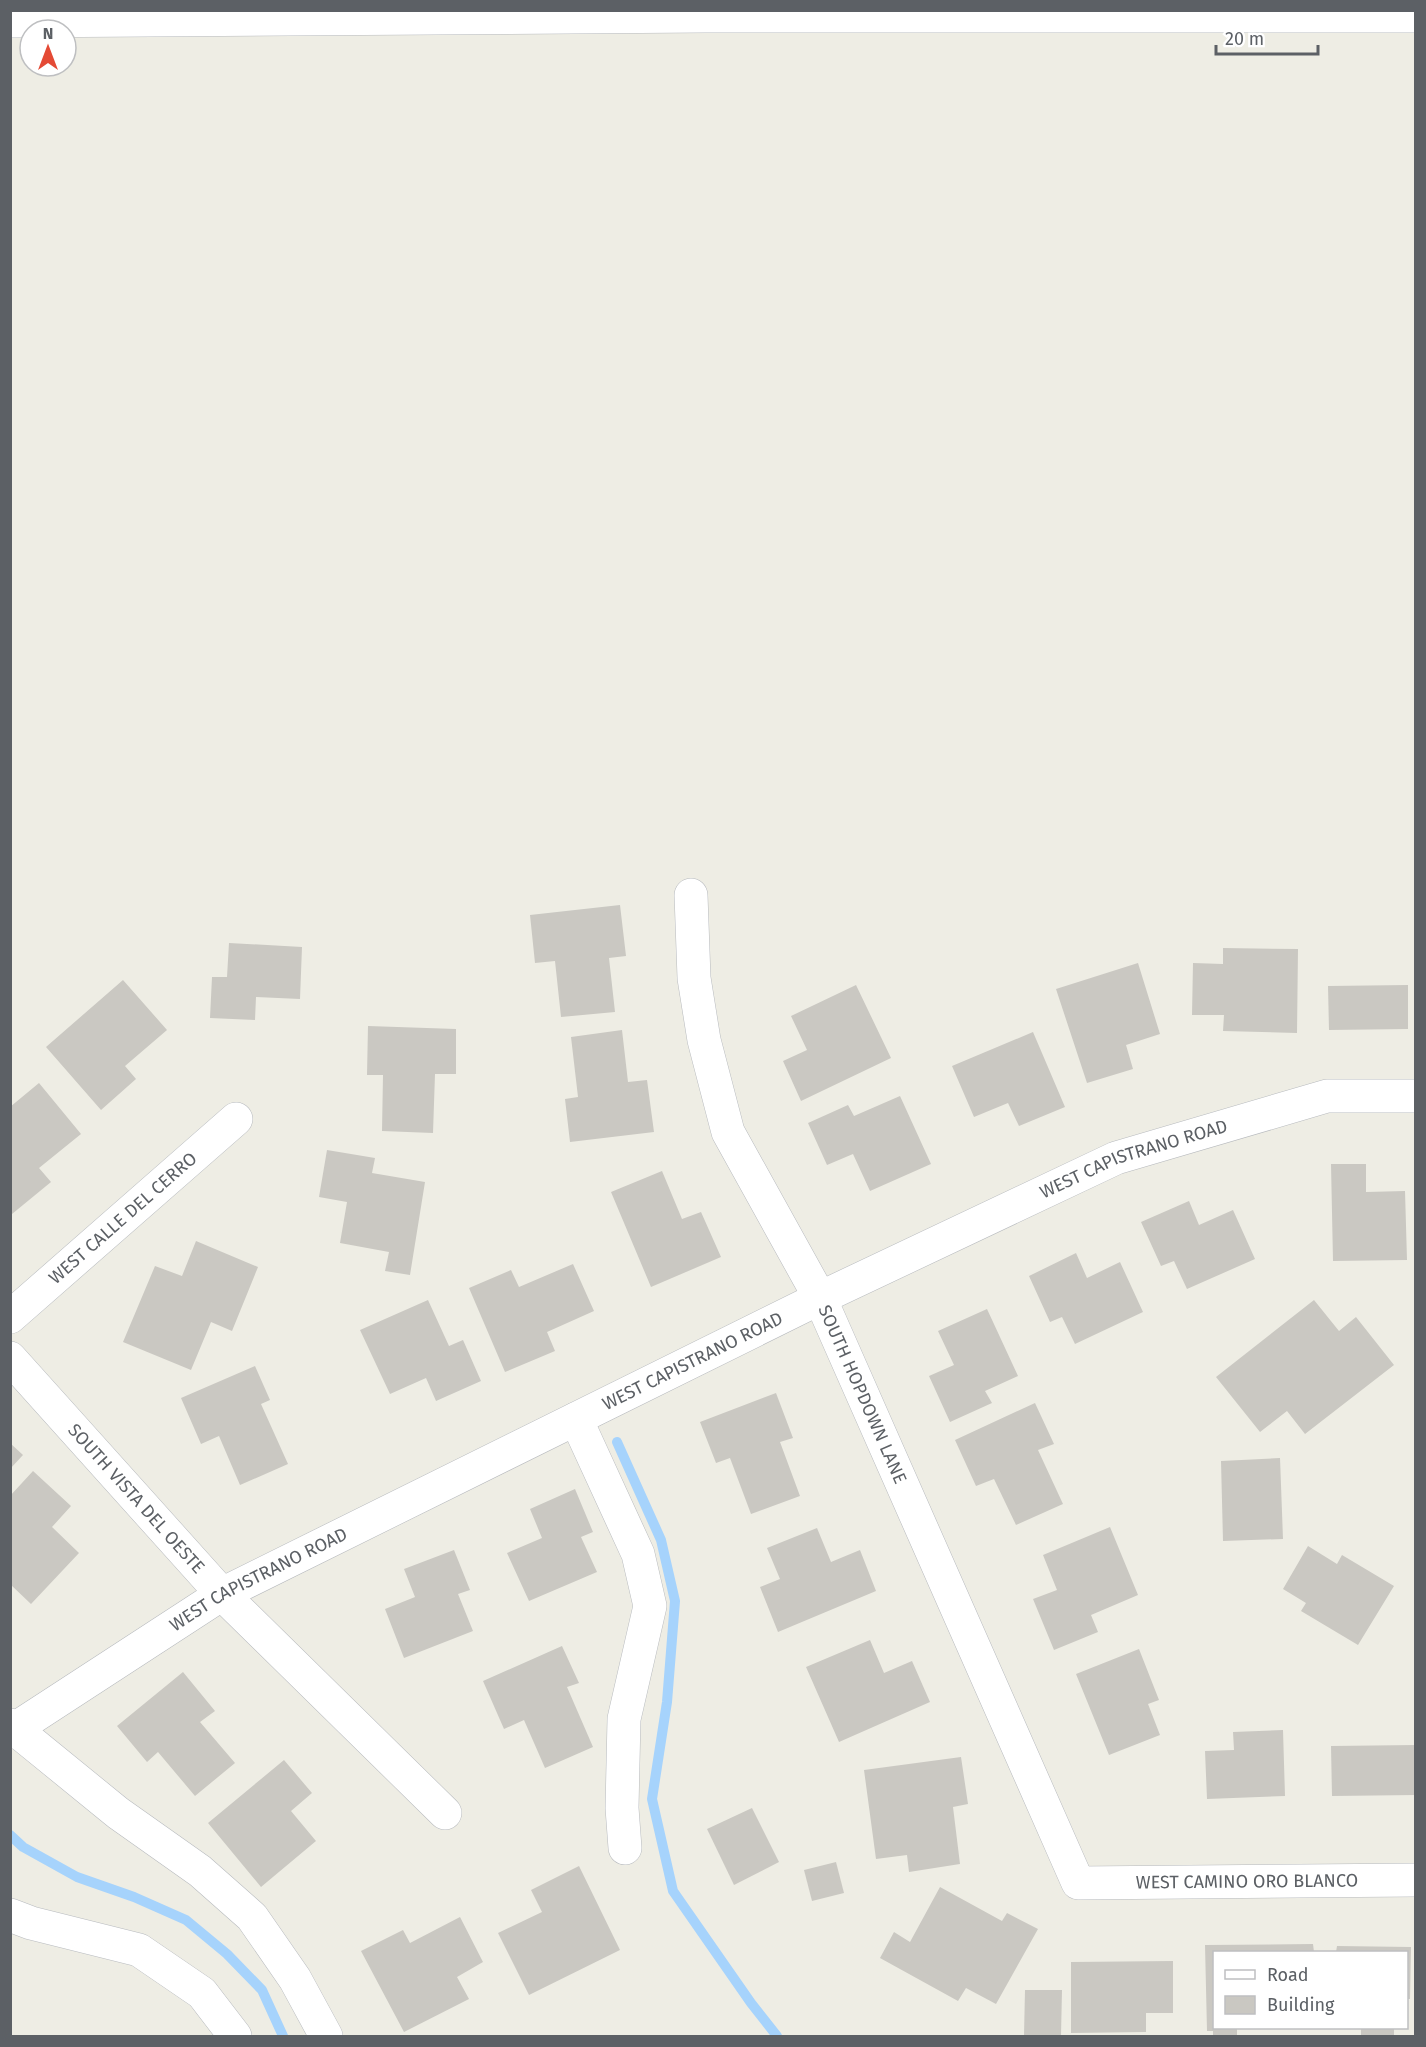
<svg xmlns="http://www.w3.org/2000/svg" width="1426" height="2047" font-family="'Fira Sans',sans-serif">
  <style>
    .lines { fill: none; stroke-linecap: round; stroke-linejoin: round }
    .stream { stroke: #a6d3fc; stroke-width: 10 }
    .building { fill: #cac8c2 }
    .minor-casing { stroke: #b7babe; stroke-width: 34 }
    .minor { stroke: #fff; stroke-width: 33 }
    .labels { text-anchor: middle; stroke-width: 6; stroke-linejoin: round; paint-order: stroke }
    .street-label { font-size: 18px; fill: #5c6065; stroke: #fff }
  </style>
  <rect width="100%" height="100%" fill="#eeede4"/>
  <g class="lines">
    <g class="stream">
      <polyline points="617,1442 661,1540 675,1601 667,1702 652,1799 673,1891 751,2003 777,2036"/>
      <polyline points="10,1835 23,1847 77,1877 134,1897 186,1920 227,1954 262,1990 283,2036"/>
    </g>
  </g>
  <g class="building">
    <polygon points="620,905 626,956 609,958 615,1012 561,1017 555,961 535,963 530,915"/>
    <polygon points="229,943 302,947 300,999 256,997 255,1020 210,1018 212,977 227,977"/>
    <polygon points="1223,948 1298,949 1297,1033 1223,1031 1224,1015 1192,1015 1193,963 1223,964"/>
    <polygon points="1138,963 1160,1034 1126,1045 1133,1069 1087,1083 1056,989"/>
    <polygon points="123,980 167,1030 125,1066 136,1079 101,1110 46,1047"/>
    <polygon points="856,985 891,1058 801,1101 783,1061 807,1050 791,1016"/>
    <polygon points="1408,985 1408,1029 1329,1030 1328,986"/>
    <polygon points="368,1026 456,1029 456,1074 435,1074 433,1133 382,1131 383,1075 367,1075"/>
    <polygon points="622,1030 628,1082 647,1080 654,1132 570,1142 565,1099 578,1097 571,1037"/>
    <polygon points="1033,1032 1065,1107 1019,1126 1008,1103 974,1117 952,1066"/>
    <polygon points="39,1083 81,1134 39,1168 51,1182 12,1214 10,1212 10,1107"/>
    <polygon points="900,1096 931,1164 870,1191 853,1154 827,1165 808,1123 848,1105 854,1116"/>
    <polygon points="327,1150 375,1158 372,1173 425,1182 410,1275 385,1271 389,1252 340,1243 347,1202 319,1197"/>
    <polygon points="1331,1164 1366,1164 1366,1192 1405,1191 1407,1260 1333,1261"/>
    <polygon points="662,1171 682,1219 701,1212 721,1257 651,1287 611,1192"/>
    <polygon points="1189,1201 1199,1225 1233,1210 1255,1259 1187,1289 1174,1261 1161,1266 1141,1222"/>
    <polygon points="196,1241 258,1267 232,1331 211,1322 191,1370 123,1342 155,1266 182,1276"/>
    <polygon points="1076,1253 1087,1278 1120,1262 1143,1312 1075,1344 1062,1317 1050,1322 1029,1276"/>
    <polygon points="573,1264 594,1311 547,1332 555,1351 505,1372 469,1288 511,1270 519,1287"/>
    <polygon points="428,1300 449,1346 463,1340 481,1381 436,1401 426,1378 390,1394 360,1330"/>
    <polygon points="1314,1300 1339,1331 1356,1317 1394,1365 1305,1434 1287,1411 1260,1432 1216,1377"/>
    <polygon points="987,1309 1018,1376 985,1391 992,1403 950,1422 929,1376 954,1365 938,1331"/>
    <polygon points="255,1366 270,1400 261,1404 288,1464 240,1485 219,1436 201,1444 181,1398"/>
    <polygon points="776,1393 793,1438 780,1442 800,1496 751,1514 730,1458 716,1463 700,1422"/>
    <polygon points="1035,1403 1054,1444 1038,1450 1063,1504 1016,1525 994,1479 976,1486 955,1440"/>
    <polygon points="10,1443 23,1455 10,1469"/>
    <polygon points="1280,1458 1283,1539 1223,1541 1221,1461"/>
    <polygon points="33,1471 71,1506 52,1527 79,1553 31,1604 10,1584 10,1496"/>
    <polygon points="575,1489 593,1532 581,1537 597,1572 529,1601 507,1553 542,1538 530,1509"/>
    <polygon points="1110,1527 1138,1595 1091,1615 1098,1632 1054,1650 1033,1599 1057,1590 1043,1555"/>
    <polygon points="817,1528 831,1562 860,1550 876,1591 778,1632 760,1587 780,1579 767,1548"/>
    <polygon points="1308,1546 1337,1564 1342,1555 1394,1586 1358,1645 1301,1611 1306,1603 1283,1589"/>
    <polygon points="454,1550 470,1590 458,1594 473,1631 404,1658 385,1609 415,1597 404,1569"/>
    <polygon points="870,1640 884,1673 912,1661 930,1702 839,1742 806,1667"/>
    <polygon points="562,1646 579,1683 567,1687 593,1747 545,1768 524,1720 504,1729 483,1681"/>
    <polygon points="1139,1649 1159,1700 1148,1704 1160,1735 1109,1755 1076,1674"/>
    <polygon points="183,1672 215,1711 200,1722 235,1763 195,1796 158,1752 147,1762 117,1726"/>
    <polygon points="1283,1730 1285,1796 1207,1799 1205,1751 1234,1750 1233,1732"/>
    <polygon points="1416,1745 1416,1795 1332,1796 1331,1746"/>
    <polygon points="961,1757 968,1804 953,1807 960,1864 909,1872 907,1855 876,1859 864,1770"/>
    <polygon points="284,1760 312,1793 291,1811 316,1841 261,1887 208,1823"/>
    <polygon points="752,1808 779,1862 734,1885 707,1829"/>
    <polygon points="836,1862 844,1893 812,1901 804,1870"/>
    <polygon points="579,1866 620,1950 529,1995 498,1933 542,1912 531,1890"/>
    <polygon points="940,1887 1002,1921 1007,1913 1038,1929 996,2004 966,1988 958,2001 880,1958 894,1932 910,1942"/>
    <polygon points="460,1917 483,1962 457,1977 469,1999 404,2032 361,1951 403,1930 410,1943"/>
    <polygon points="1313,1944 1314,1952 1214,1952 1214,2028 1237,2028 1237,2036 1213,2036 1213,2031 1207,2031 1205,1945"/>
    <polygon points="1337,1946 1411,1947 1410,1999 1406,1999 1406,1952 1336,1952"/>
    <polygon points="1173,1961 1173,2013 1146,2013 1146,2032 1071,2033 1071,1962"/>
    <polygon points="1025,1990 1062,1990 1061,2036 1024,2036"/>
    <rect x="1361" y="2028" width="33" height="8"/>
  </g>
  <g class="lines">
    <defs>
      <g id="minor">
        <polyline points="10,21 705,16 1416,16"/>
        <path id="s1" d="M691,895L694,978L704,1040L728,1132L820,1298L1078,1883L1416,1880"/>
        <path id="s2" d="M10,1317L236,1119"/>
        <path id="s3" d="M10,1358L222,1594L445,1813"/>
        <polyline points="576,1419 638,1554 650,1606 624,1719 622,1808 625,1848"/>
        <polyline points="10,1725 118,1813 200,1871 252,1917 295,1979 326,2036"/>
        <path id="s4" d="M10,1732L222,1594L820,1298L1116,1158L1327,1096H1416"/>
        <polyline points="10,1915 31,1923 139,1950 202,1993 235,2036"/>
      </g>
    </defs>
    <use href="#minor" class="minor-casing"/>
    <use href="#minor" class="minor"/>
  </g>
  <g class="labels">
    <g class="street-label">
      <text dy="6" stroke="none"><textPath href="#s4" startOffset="1264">WEST CAPISTRANO ROAD</textPath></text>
      <text dy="6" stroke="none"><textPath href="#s2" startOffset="150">WEST CALLE DEL CERRO</textPath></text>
      <text dy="6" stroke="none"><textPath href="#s4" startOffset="778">WEST CAPISTRANO ROAD</textPath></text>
      <text dy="6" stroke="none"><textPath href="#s1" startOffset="536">SOUTH HOPDOWN LANE</textPath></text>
      <text dy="6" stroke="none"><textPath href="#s3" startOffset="189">SOUTH VISTA DEL OESTE</textPath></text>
      <text dy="6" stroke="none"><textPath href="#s4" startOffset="292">WEST CAPISTRANO ROAD</textPath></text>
      <text dy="6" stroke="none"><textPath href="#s1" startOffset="1239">WEST CAMINO ORO BLANCO</textPath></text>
    </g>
  </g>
  <rect width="1426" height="2047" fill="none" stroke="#5c6065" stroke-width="24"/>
  <rect x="1213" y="1951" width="195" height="78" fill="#ffffff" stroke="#bebfc1" stroke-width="1.5"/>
  <rect x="1225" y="1970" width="30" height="9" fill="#ffffff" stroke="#bebfc1" stroke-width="1.5"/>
  <text x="1267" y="1981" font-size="18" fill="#5c6065">Road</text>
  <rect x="1225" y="1996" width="30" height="18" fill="#cac8c2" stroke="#bebfc1" stroke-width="1.5"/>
  <text x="1267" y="2011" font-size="18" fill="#5c6065">Building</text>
  <g transform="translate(48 48)"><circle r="28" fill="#ffffff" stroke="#bebfc1" stroke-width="1.5"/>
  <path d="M0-4.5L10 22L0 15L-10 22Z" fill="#e44a35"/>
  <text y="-9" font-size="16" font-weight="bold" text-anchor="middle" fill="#5c6065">N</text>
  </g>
  <path d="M1216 45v9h102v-9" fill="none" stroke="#5c6065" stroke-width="3"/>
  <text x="1225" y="45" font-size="18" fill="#5c6065" stroke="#ffffff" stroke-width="4.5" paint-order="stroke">20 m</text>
</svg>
